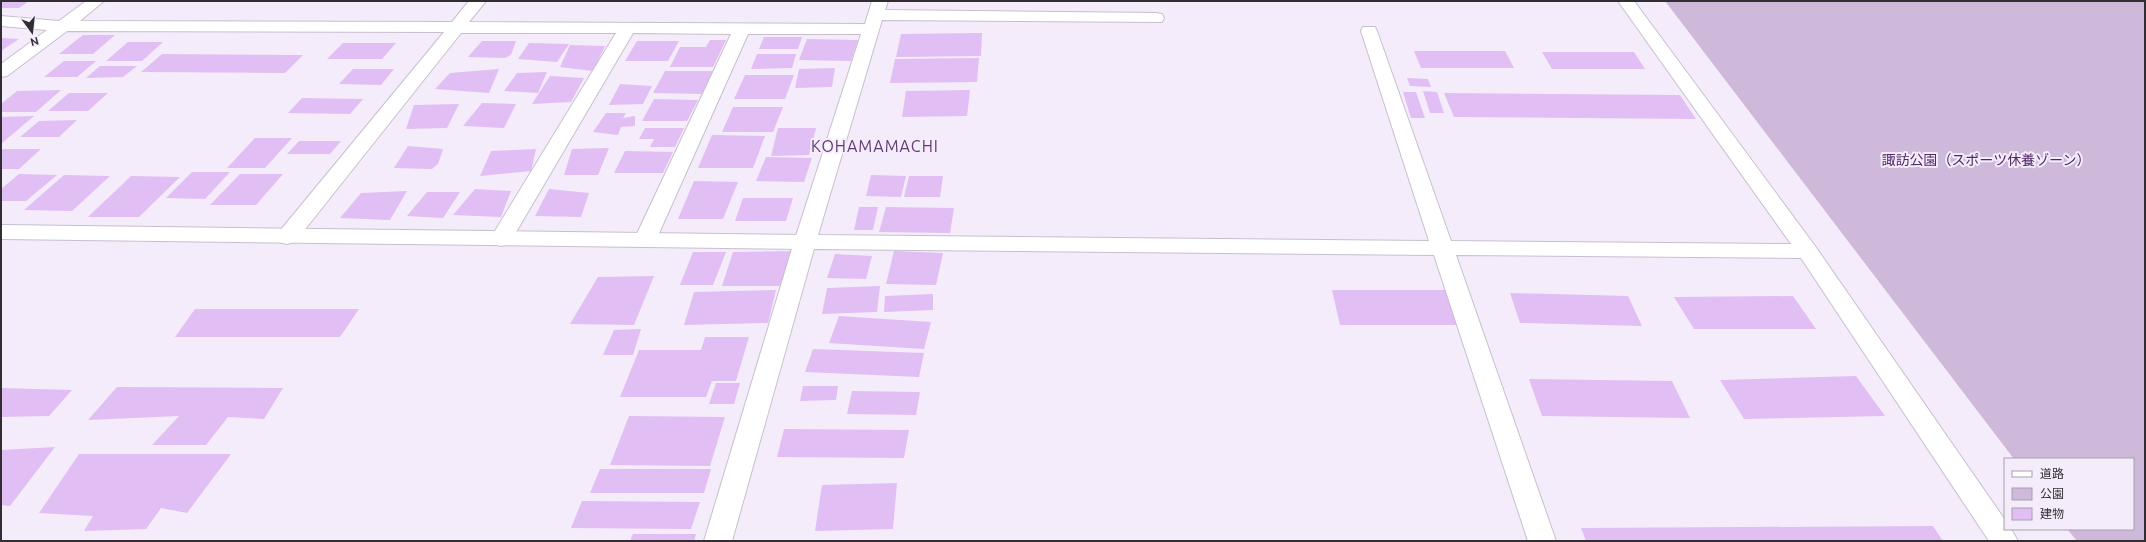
<svg xmlns="http://www.w3.org/2000/svg" width="2146" height="542" font-family="Ubuntu,'Noto Sans JP',sans-serif">
  <style>
    .green { fill: #cfb9db }
    .building { fill: #e1bef3 }
    .lines { fill: none; stroke-linecap: round; stroke-linejoin: round }
    .street-casing { stroke: #c8bfcd; stroke-width: 2 }
    .secondary-casing { stroke: #c8bfcd; stroke-width: 2 }
    .street { fill: #fff; fill-rule: evenodd }
    .secondary { fill: #fff; fill-rule: evenodd }
    .labels { text-anchor: middle; stroke-width: 4; stroke-linejoin: round; paint-order: stroke }
    .park-label { font-size: 14px; fill: #522765; stroke: #f5ecfb }
    .quarter-label { font-size: 16px; letter-spacing: 1px; fill: #613b74; stroke: #f5ecfb }
  </style>
  <rect width="100%" height="100%" fill="#f5ecfb"/>
  <polygon class="green" points="1665,1 2145,1 2145,541 2077,541 2067,529 2133,529 2133,459 2014,459"/>
  <g class="building">
    <polygon points="1,1 29,1 19,8 1,8"/>
    <polygon points="982,33 981,56 896,57 901,34"/>
    <polygon points="83,35 115,35 93,54 59,54"/>
    <polygon points="764,37 802,37 798,49 759,49"/>
    <polygon points="1,38 19,39 1,51"/>
    <polygon points="807,39 858,40 851,61 799,60"/>
    <polygon points="710,40 726,40 713,67 670,67 680,47 706,47"/>
    <polygon points="482,41 516,41 511,55 505,58 468,57"/>
    <polygon points="637,41 679,41 668,61 625,61"/>
    <polygon points="128,42 163,42 142,61 106,61"/>
    <polygon points="343,43 396,43 382,59 327,59"/>
    <polygon points="529,43 569,44 557,62 518,59"/>
    <polygon points="570,45 605,46 593,71 560,67"/>
    <polygon points="1414,51 1505,51 1514,68 1421,68"/>
    <polygon points="1542,52 1634,52 1645,69 1552,69"/>
    <polygon points="162,54 303,55 285,73 141,72"/>
    <polygon points="757,54 796,54 792,68 751,69"/>
    <polygon points="979,58 977,82 890,83 895,59"/>
    <polygon points="64,61 96,61 77,77 44,77"/>
    <polygon points="100,66 137,66 123,77 86,78"/>
    <polygon points="835,68 832,87 795,88 799,69"/>
    <polygon points="353,69 394,69 381,85 339,84"/>
    <polygon points="499,69 489,93 435,89 450,73"/>
    <polygon points="665,71 713,71 703,94 653,93"/>
    <polygon points="547,72 538,93 504,91 517,73"/>
    <polygon points="745,75 794,75 785,99 734,99"/>
    <polygon points="550,76 584,78 571,102 532,104"/>
    <polygon points="1407,78 1428,79 1431,87 1410,86"/>
    <polygon points="620,84 652,86 643,104 609,105"/>
    <polygon points="61,90 36,112 1,112 1,104 17,91"/>
    <polygon points="970,90 967,116 902,117 906,91"/>
    <polygon points="1423,91 1437,92 1444,113 1430,113"/>
    <polygon points="1403,92 1416,92 1425,118 1411,118"/>
    <polygon points="69,93 108,93 88,111 48,111"/>
    <polygon points="1444,93 1680,95 1696,119 1454,117"/>
    <polygon points="302,98 363,99 350,114 288,113"/>
    <polygon points="654,99 698,100 687,121 642,121"/>
    <polygon points="482,103 516,104 504,128 463,126"/>
    <polygon points="459,104 447,128 406,129 414,105"/>
    <polygon points="733,107 783,107 773,132 722,132"/>
    <polygon points="606,113 626,113 623,118 635,116 635,126 621,127 618,135 593,132"/>
    <polygon points="34,116 1,144 1,117"/>
    <polygon points="77,120 59,137 20,137 39,121"/>
    <polygon points="645,128 684,128 675,147 650,147 654,139 639,139"/>
    <polygon points="778,128 816,128 809,155 771,156"/>
    <polygon points="712,135 765,136 753,168 698,168"/>
    <polygon points="255,138 292,138 265,168 227,168"/>
    <polygon points="299,141 341,141 330,154 287,154"/>
    <polygon points="408,146 443,149 438,164 432,169 394,168"/>
    <polygon points="609,148 598,175 564,175 572,149"/>
    <polygon points="3,149 41,149 19,169 1,169 1,151"/>
    <polygon points="536,149 531,171 480,176 491,151"/>
    <polygon points="625,151 673,152 663,173 614,173"/>
    <polygon points="766,157 812,158 804,182 756,181"/>
    <polygon points="192,172 230,172 205,199 166,198"/>
    <polygon points="19,174 57,175 26,201 1,201 1,189"/>
    <polygon points="240,174 283,174 256,205 210,205"/>
    <polygon points="64,175 110,176 72,211 24,210"/>
    <polygon points="871,175 906,176 901,197 866,196"/>
    <polygon points="131,176 180,177 139,217 88,217"/>
    <polygon points="909,176 943,176 940,197 904,197"/>
    <polygon points="694,181 738,182 723,219 678,219"/>
    <polygon points="475,189 511,191 501,217 453,215"/>
    <polygon points="549,189 589,193 581,217 535,216"/>
    <polygon points="407,191 390,220 340,218 361,193"/>
    <polygon points="427,192 460,192 443,218 407,216"/>
    <polygon points="743,198 793,198 786,221 735,221"/>
    <polygon points="859,207 878,207 873,230 854,230"/>
    <polygon points="886,207 954,208 950,233 879,232"/>
    <polygon points="795,251 786,286 722,286 733,252"/>
    <polygon points="894,251 943,253 936,285 886,284"/>
    <polygon points="693,252 726,252 713,285 680,285"/>
    <polygon points="835,254 872,256 866,279 827,278"/>
    <polygon points="654,276 634,325 570,324 598,277"/>
    <polygon points="880,286 877,312 822,314 827,288"/>
    <polygon points="776,290 768,323 684,325 694,292"/>
    <polygon points="1332,290 1449,290 1461,325 1340,325"/>
    <polygon points="1510,293 1628,296 1642,326 1520,323"/>
    <polygon points="933,294 933,310 884,312 885,296"/>
    <polygon points="1793,296 1816,329 1694,329 1674,297"/>
    <polygon points="195,309 359,309 340,337 175,337"/>
    <polygon points="839,316 931,322 924,349 829,343"/>
    <polygon points="641,329 633,355 603,355 614,330"/>
    <polygon points="705,337 749,337 736,381 712,381 706,397 620,397 639,350 701,350"/>
    <polygon points="813,349 924,353 919,377 805,372"/>
    <polygon points="1856,376 1885,416 1744,419 1720,380"/>
    <polygon points="1529,379 1672,381 1690,418 1542,416"/>
    <polygon points="716,383 740,383 734,404 709,404"/>
    <polygon points="803,386 838,386 836,400 800,401"/>
    <polygon points="117,387 283,388 264,419 228,417 206,445 152,445 179,416 88,420"/>
    <polygon points="1,388 72,390 49,416 1,417"/>
    <polygon points="852,391 920,392 916,415 847,414"/>
    <polygon points="629,416 725,417 710,466 610,465"/>
    <polygon points="784,429 909,430 904,458 777,457"/>
    <polygon points="55,447 10,506 1,505 1,450"/>
    <polygon points="79,454 231,454 187,513 161,508 146,529 84,531 93,516 39,513"/>
    <polygon points="600,469 711,469 704,493 590,493"/>
    <polygon points="897,483 893,529 815,531 822,485"/>
    <polygon points="582,501 700,502 691,529 571,528"/>
    <polygon points="1933,526 1943,541 1586,541 1581,528"/>
    <polygon points="633,534 696,534 694,541 630,541"/>
  </g>
  <g class="lines">
    <defs>
      <polygon id="street" points="86,1 104,1 80,21 452,22 469,1 486,1 469,22 865,24 872,1 888,1 885,10 1156,13 1162,14 1164,18 1162,22 882,20 818,235 1429,241 1361,31 1363,27 1375,27 1377,31 1451,241 1791,244 1618,1 1634,1 1815,246 2005,520 2005,529 2011,529 2018,541 1989,541 1801,258 1456,255 1556,541 1528,541 1434,255 814,249 732,541 704,541 794,242 861,34 748,34 656,240 653,245 645,247 637,245 634,240 731,34 633,33 512,239 509,244 501,246 493,244 490,239 616,33 461,33 295,242 287,244 279,242 276,237 279,232 444,32 67,31 7,76 1,77 1,64 47,30 1,26 1,16 59,21"/>
      <polygon id="secondary" points="1,225 805,235 813,237 816,242 813,247 805,249 1,239"/>
    </defs>
    <use href="#street" class="street-casing"/>
    <use href="#secondary" class="secondary-casing"/>
    <use href="#street" class="street"/>
    <use href="#secondary" class="secondary"/>
  </g>
  <g class="labels">
    <g class="park-label">
      <text x="1986" y="165">諏訪公園（スポーツ休養ゾーン）</text>
    </g>
    <g class="quarter-label">
      <text x="875" y="152">KOHAMAMACHI</text>
    </g>
  </g>
  <rect width="2146" height="542" fill="none" stroke="#312d33" stroke-width="4"/>
  <rect x="2004" y="458" width="130" height="72" fill="#f5ecfb" stroke="#a7a0ab"/>
  <rect x="2012" y="471" width="20" height="6" fill="#ffffff" stroke="#a7a0ab"/>
  <text x="2040" y="478" font-size="12" fill="#312d33">道路</text>
  <rect x="2012" y="488" width="20" height="12" fill="#cfb9db" stroke="#a7a0ab"/>
  <text x="2040" y="498" font-size="12" fill="#312d33">公園</text>
  <rect x="2012" y="508" width="20" height="12" fill="#e1bef3" stroke="#a7a0ab"/>
  <text x="2040" y="518" font-size="12" fill="#312d33">建物</text>
  <g transform="translate(32 32) rotate(165)" stroke="#f5ecfb" stroke-width="3" paint-order="stroke">
  <path d="M0-3L7 15L0 10L-7 15Z" fill="#312d33"/>
  <text y="-6" font-size="11" font-weight="bold" text-anchor="middle" fill="#312d33">N</text>
  </g>
</svg>
